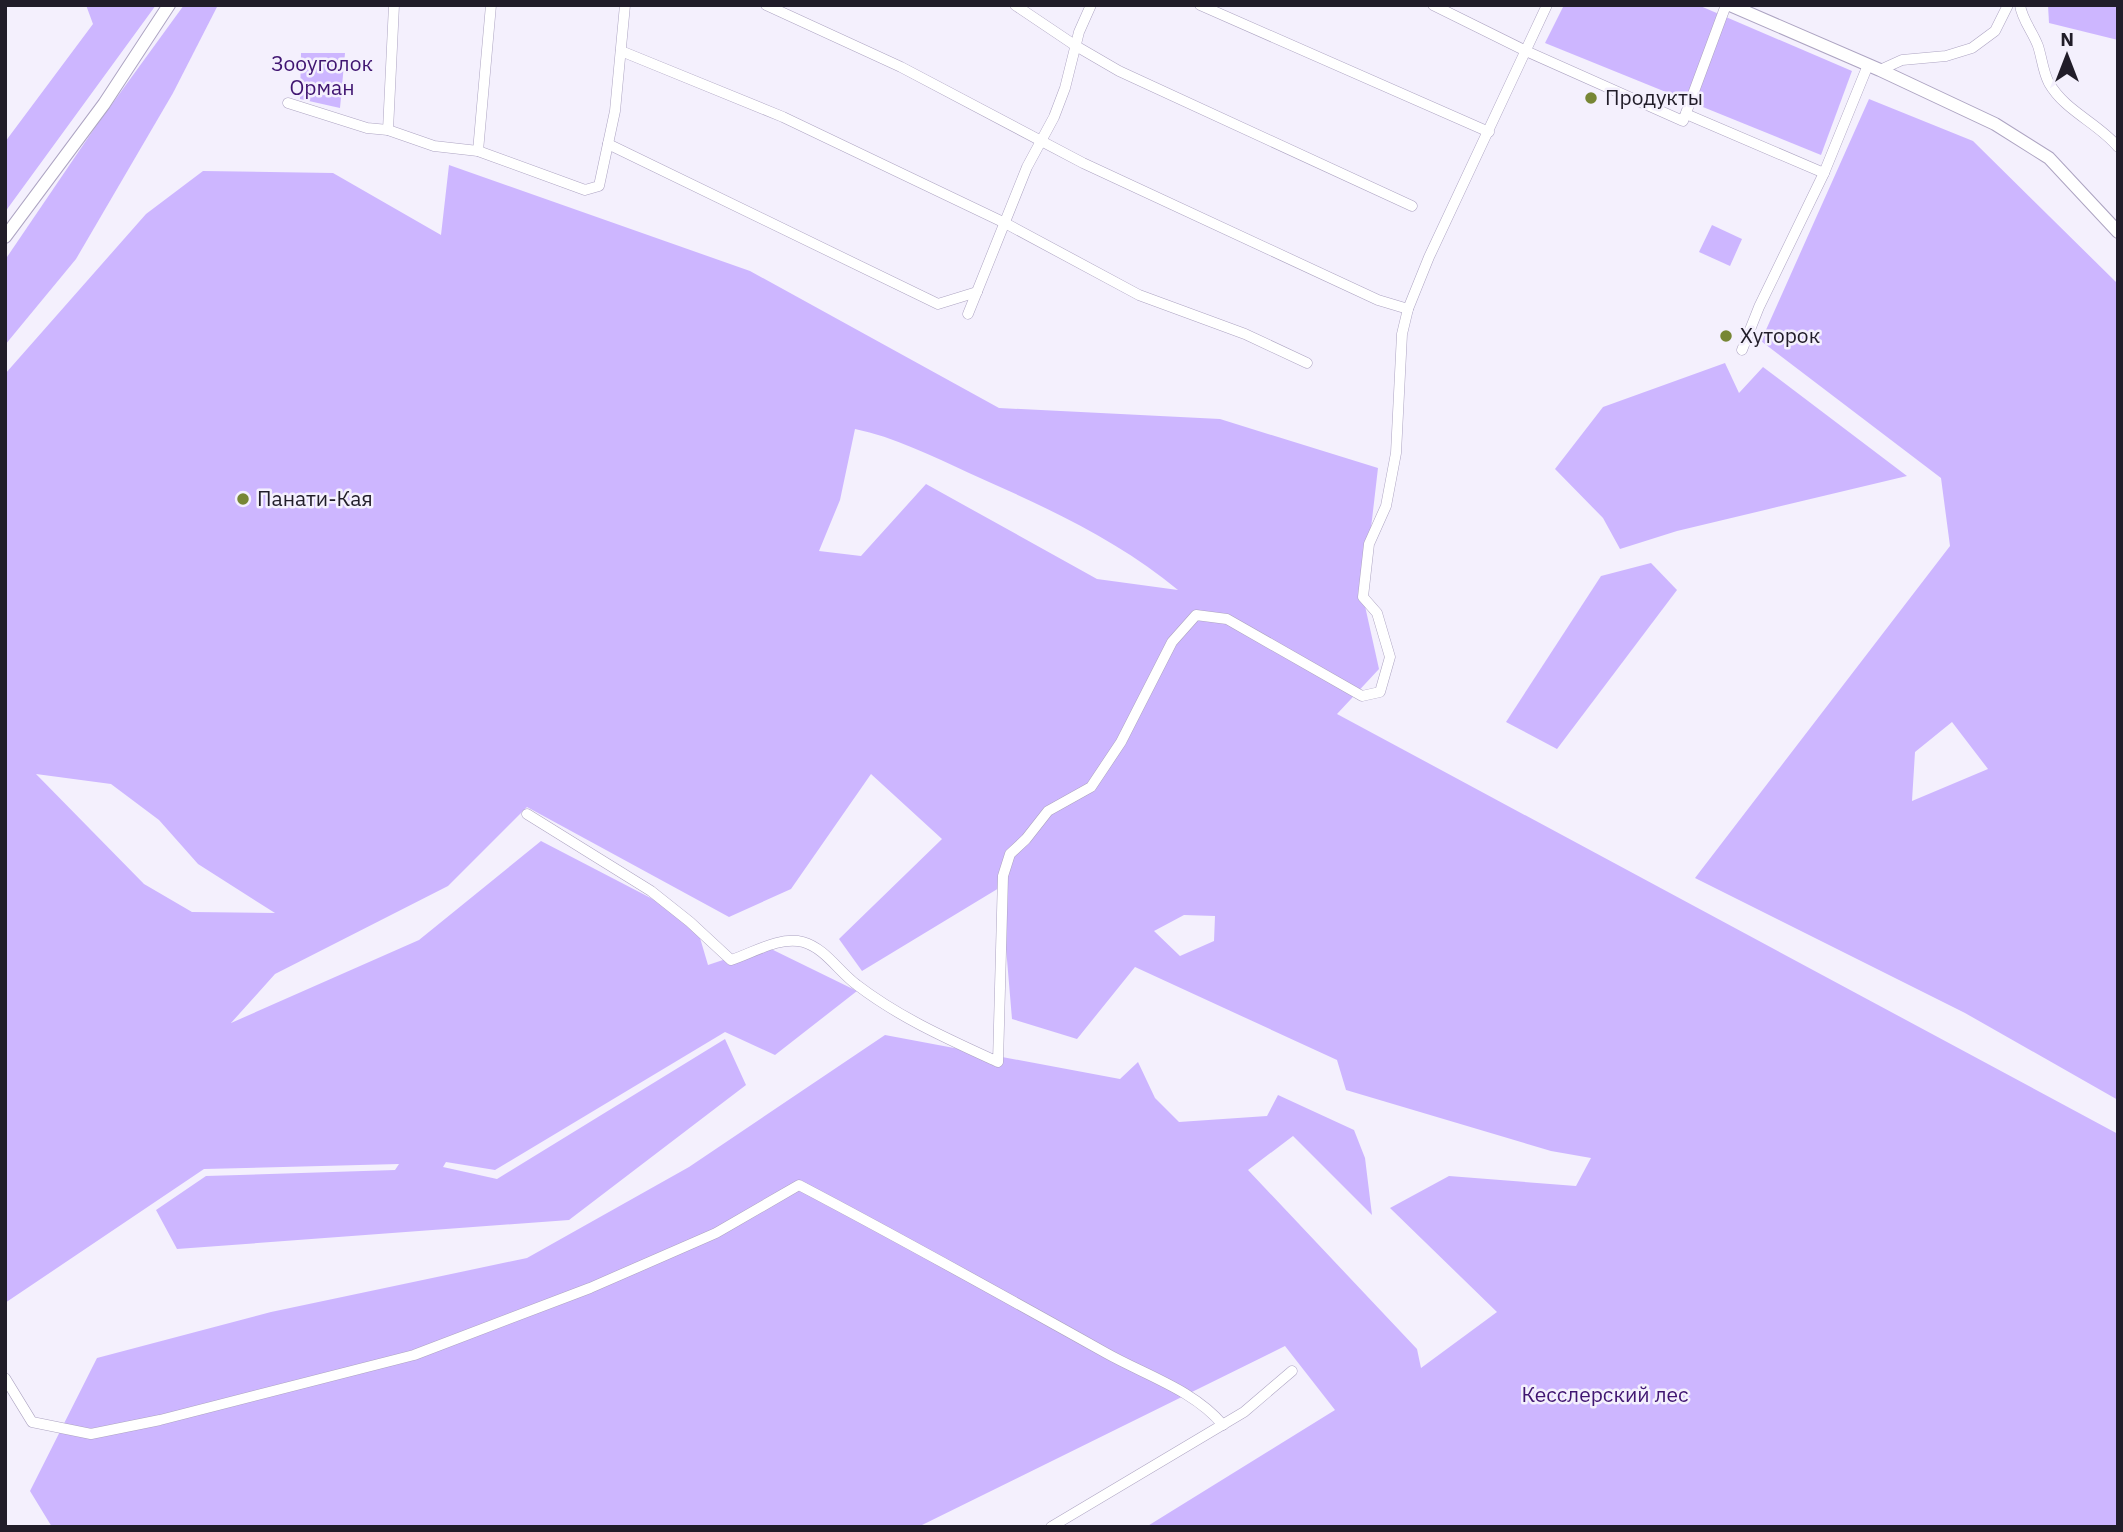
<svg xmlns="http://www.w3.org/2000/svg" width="2123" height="1532" font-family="'IBM Plex Sans',sans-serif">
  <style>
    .green { fill: #cdb6ff; fill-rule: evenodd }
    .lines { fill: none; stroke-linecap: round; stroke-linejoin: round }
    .minor-casing { stroke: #ada4c2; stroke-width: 11 }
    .major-casing { stroke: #ada4c2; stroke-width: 14 }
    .minor { stroke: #fff; stroke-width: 10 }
    .major { stroke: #fff; stroke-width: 12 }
    .poi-dot { fill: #778635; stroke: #f4f0fd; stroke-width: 2.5 }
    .labels { text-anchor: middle; stroke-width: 5; stroke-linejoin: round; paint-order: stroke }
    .park-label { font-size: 21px; fill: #401571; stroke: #f4f0fd }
    .poi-label { font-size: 21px; fill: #211d29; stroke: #f4f0fd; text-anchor: start }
  </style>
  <rect width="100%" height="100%" fill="#f4f0fd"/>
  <g class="green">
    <polygon points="86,5 156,5 5,212 5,142 93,24"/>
    <polygon points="184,5 218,5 173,93 76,259 5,345 5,260 96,126"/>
    <polygon points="1564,5 1698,5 1852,71 1821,155 1545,43"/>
    <polygon points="2048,5 2118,5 2118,40 2049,23"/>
    <polygon points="301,53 345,53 340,108 300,99"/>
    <path d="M1869,99L1973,141L2118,284V1100L1965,1013L1695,878L1950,546L1941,478L1761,341ZM1952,722L1988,769L1912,801L1915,752Z"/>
    <path d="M449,165L750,271L999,408L1220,419L1378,468L1363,597L1379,669L1337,714L2118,1134V1527H1146L1335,1410L1285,1346L918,1527H52L30,1491L97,1358L271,1312L527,1258L689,1167L885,1035L1120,1079L1138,1062L1155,1098L1179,1122L1267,1116L1278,1095L1354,1130L1365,1158L1372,1215L1293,1136L1248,1170L1417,1349L1421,1368L1497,1312L1390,1208L1449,1176L1576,1186L1591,1158L1551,1151L1346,1090L1337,1060L1135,967L1077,1039L1012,1019L1002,900L1004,885L862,971L839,939L942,839L871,774L791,889L729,917L527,807L448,886L275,974L231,1023L419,940L541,841L695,921L708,965L765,946L857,991L775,1055L725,1032L495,1170L446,1162L443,1167L497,1179L725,1039L746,1085L569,1220L177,1249L156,1210L206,1176L395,1170L399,1164L204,1169L5,1303V374L146,214L203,171L333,173L441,235ZM855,429C894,437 932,456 969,473C1041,505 1117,539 1178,590L1097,579L926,484L861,556L819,551L840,500ZM36,774L111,784L159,820L198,864L275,913L192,912L144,884ZM1184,915L1215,916L1214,941L1180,956L1154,931Z"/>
    <polygon points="1712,225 1742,239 1730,266 1699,252"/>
    <polygon points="1725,363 1739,393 1763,367 1907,476 1677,531 1620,549 1603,518 1555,469 1603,407"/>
    <polygon points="1651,563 1677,590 1557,749 1506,722 1601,576"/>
  </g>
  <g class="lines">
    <defs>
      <g id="minor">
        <polyline points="766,5 901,67 1083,163 1378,300 1408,309"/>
        <polyline points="1015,5 1076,46 1119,71 1412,206"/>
        <polyline points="1200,5 1489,132"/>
        <polyline points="1433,5 1526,51 1683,121 1726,5"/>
        <path d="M2020,5C2022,20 2033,32 2038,46C2042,58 2043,72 2049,83C2065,111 2098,123 2118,147"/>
        <polyline points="621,51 783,117 1005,223 1139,295 1245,334 1307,363"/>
        <polyline points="1880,70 1902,60 1946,56 1972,48 1995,31 2008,5"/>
        <polyline points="288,103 367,128 388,130 434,146 478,151 585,190 599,186 615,111 625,5"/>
        <polyline points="1686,114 1824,173"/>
        <polyline points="388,130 394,5"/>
        <polyline points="608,144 938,304 977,292"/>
        <polyline points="478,151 491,5"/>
        <polyline points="968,314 1027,167 1054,117 1065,88 1079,32 1091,5"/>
        <polyline points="1742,350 1759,307 1824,173 1868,65"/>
        <path d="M527,814L651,891L690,922L731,960C753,953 779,936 803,942C825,948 839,972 857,985C900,1018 950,1040 998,1062L1003,876L1010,854L1026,839L1048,811L1091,787L1121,742L1172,642L1196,615L1227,619L1362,696L1380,692L1390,657L1377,613L1363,597L1369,544L1386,506L1396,453L1402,334L1408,309L1429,257L1547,5"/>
        <path d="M5,1378L32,1422L91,1434L160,1420L414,1355L590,1288L716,1233L799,1185C902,1239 1004,1296 1106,1353C1145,1375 1194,1390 1223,1425"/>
        <polyline points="1051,1527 1244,1412 1292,1371"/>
      </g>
      <g id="major">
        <polyline points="1730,5 1880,70 1995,124 2049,158 2118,232"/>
        <polyline points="5,237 104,104 169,5"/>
      </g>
    </defs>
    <use href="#minor" class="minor-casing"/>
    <use href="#major" class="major-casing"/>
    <use href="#minor" class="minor"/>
    <use href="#major" class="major"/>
  </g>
  <g class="poi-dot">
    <circle cx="1591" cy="98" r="7"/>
    <circle cx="1726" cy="336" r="7"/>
    <circle cx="243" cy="499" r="7"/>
  </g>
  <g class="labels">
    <g class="park-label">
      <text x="322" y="71">Зооуголок<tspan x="322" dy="24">Орман</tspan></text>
      <text x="1605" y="1402">Кесслерский лес</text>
    </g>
    <g class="poi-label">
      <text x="1605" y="105">Продукты</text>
      <text x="1740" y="343">Хуторок</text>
      <text x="257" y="506">Панати-Кая</text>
    </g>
  </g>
  <rect width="2123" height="1532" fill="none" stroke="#211d29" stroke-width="14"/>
  <g transform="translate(2067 56)" stroke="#f4f0fd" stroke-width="5" paint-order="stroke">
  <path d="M0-5L12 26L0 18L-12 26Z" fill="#211d29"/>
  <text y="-10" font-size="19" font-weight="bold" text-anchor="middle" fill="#211d29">N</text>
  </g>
</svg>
